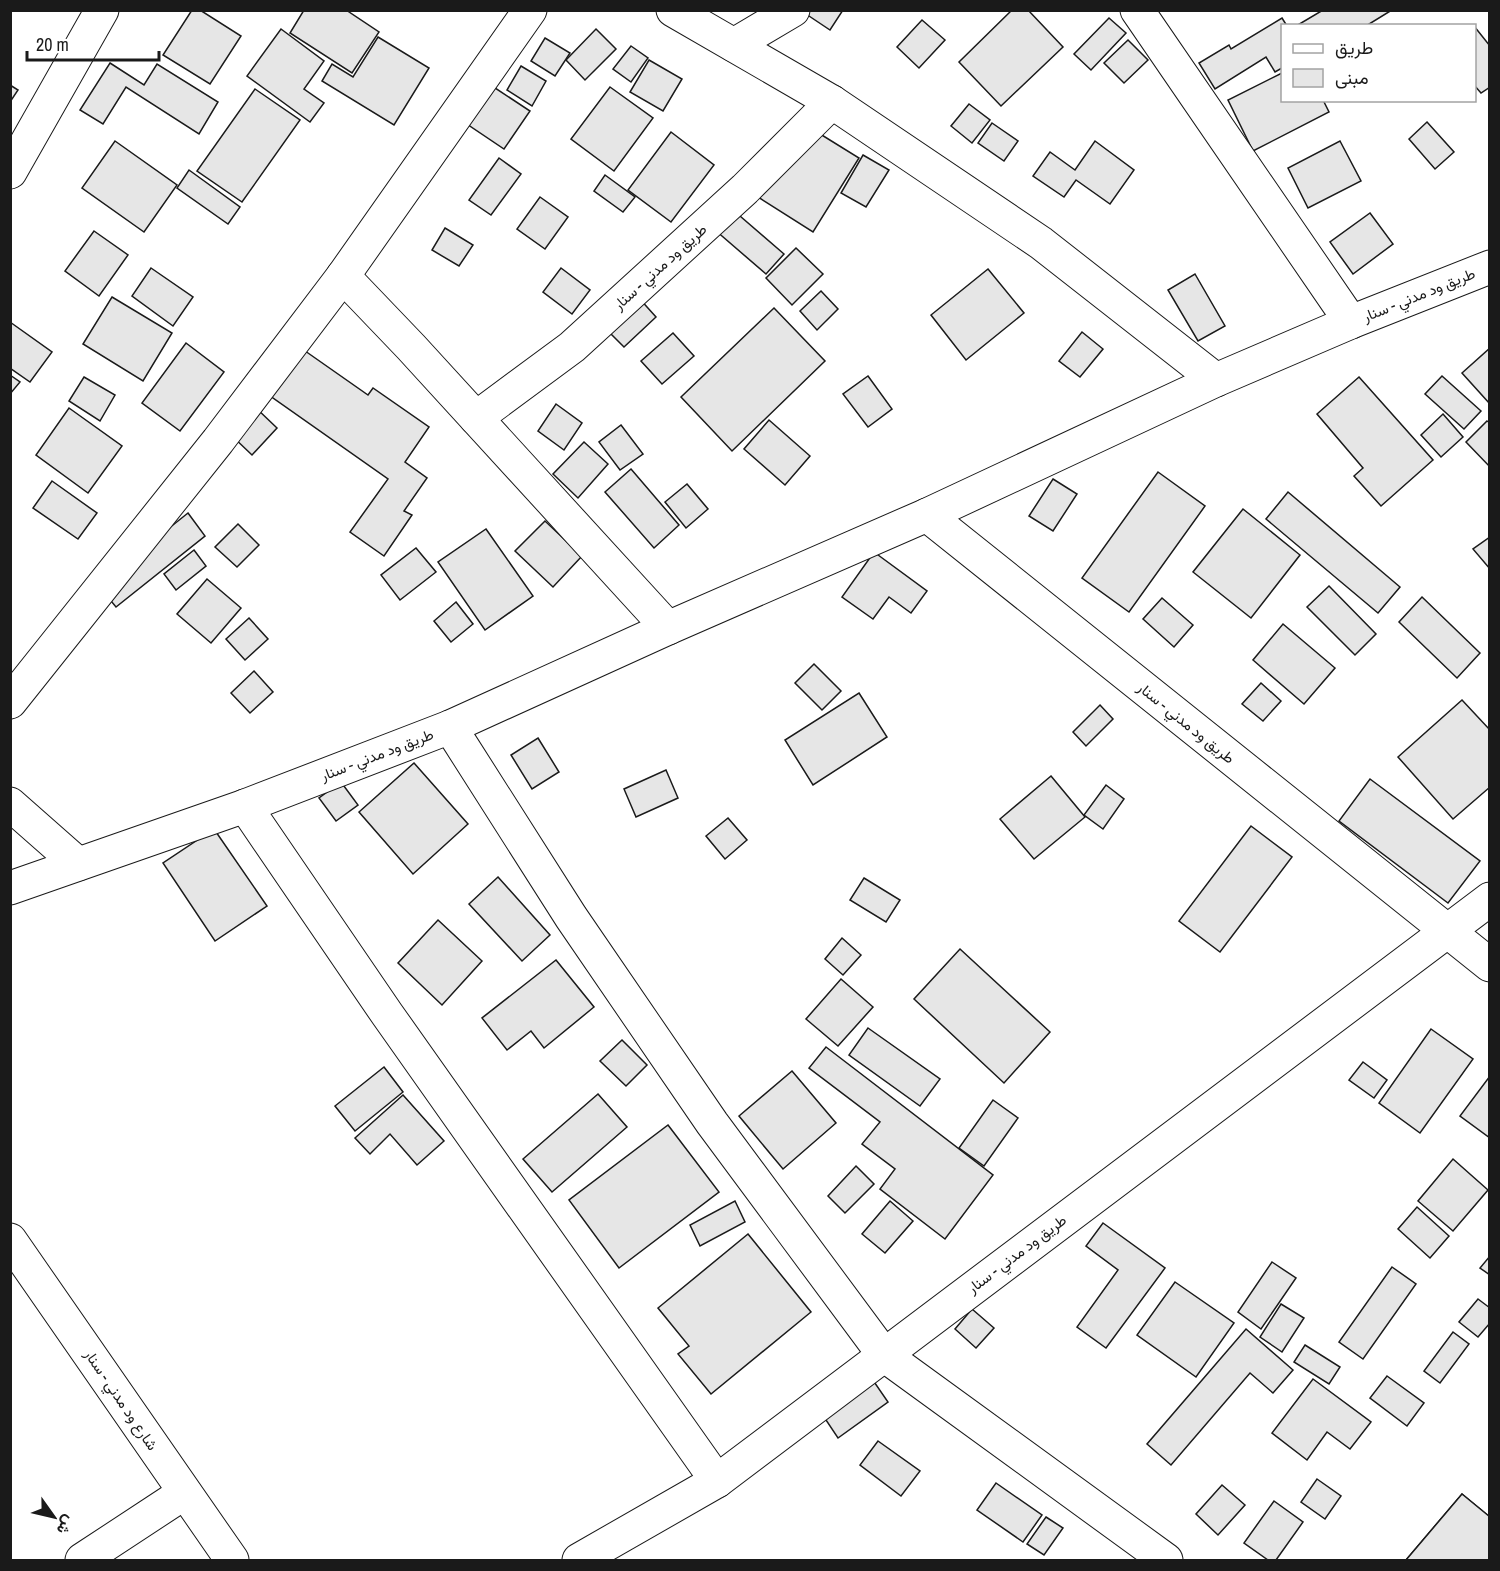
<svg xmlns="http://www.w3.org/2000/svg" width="1500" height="1571" font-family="'Archivo Narrow',Vazirmatn,sans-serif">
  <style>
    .building { fill: #e6e6e6; stroke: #1a1a1a; stroke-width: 1.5 }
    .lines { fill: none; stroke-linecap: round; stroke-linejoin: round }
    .minor-casing { stroke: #1a1a1a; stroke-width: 35 }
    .minor { stroke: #fff; stroke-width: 33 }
    .labels { text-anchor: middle; stroke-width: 4.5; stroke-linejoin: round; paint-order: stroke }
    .street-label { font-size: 15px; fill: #1a1a1a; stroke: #fff }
  </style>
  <rect width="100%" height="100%" fill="#fff"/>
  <g class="building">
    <polygon points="192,10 200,10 241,36 210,84 163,55"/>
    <polygon points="304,10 346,10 379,32 352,73 290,33"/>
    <polygon points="805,10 843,10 830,30 803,12"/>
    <polygon points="1012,10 1028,10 1063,47 1001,106 959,62"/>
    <polygon points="1323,10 1392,10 1366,26 1296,26"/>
    <polygon points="1109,18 1126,33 1091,70 1074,54"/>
    <polygon points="1282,18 1287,26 1282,26 1282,68 1275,72 1266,57 1215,89 1199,63 1229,45 1231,49"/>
    <polygon points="922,20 945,40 919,68 897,47"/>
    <polygon points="1474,26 1490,46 1490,87 1481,93 1474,85"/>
    <polygon points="281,29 324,61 304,89 324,103 310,122 247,76"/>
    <polygon points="596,29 616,49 585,80 566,60"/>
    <polygon points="378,37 429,68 394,125 322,81 332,64 353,77"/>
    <polygon points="545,38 570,53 555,76 531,61"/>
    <polygon points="1128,40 1148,60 1124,83 1104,63"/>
    <polygon points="631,46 648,58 631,82 613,69"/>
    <polygon points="649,60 682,79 663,111 630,92"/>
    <polygon points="110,63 144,85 157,64 218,102 199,134 126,87 103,124 80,110"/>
    <polygon points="521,66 546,81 532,106 507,90"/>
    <polygon points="1282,73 1282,100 1323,100 1329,112 1253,151 1228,100"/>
    <polygon points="483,80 530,111 504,149 458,118"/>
    <polygon points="10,85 18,90 10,102"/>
    <polygon points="610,87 653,118 614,171 571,139"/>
    <polygon points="255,89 300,120 242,202 197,171"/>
    <polygon points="969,104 990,120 972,143 951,126"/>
    <polygon points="1427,122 1454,152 1435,169 1409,139"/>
    <polygon points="992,123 1018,141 1004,161 978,143"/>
    <polygon points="804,124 859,158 813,232 758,197"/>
    <polygon points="671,132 714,165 671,222 628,190"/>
    <polygon points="115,141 177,185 144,232 82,188"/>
    <polygon points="1095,141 1134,170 1110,204 1076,180 1064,197 1033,176 1050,152 1075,170"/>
    <polygon points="1340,141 1361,181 1308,208 1288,168"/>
    <polygon points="863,155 889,170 866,207 841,193"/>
    <polygon points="499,158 521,174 491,215 469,200"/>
    <polygon points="189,170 240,207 228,224 177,188"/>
    <polygon points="605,175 635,197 623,212 594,191"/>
    <polygon points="540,197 568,217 545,249 517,229"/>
    <polygon points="733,210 784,254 766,274 715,230"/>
    <polygon points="1370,213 1393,244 1353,274 1330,242"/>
    <polygon points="445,228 473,245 459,266 432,250"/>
    <polygon points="94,231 128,255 99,296 65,271"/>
    <polygon points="796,248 823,274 792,305 766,278"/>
    <polygon points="151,268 193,297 173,326 132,296"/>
    <polygon points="561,268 590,290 572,314 543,292"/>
    <polygon points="988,269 1024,313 966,360 931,315"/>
    <polygon points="1195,274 1225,326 1198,341 1168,290"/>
    <polygon points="821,291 838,309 817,330 800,311"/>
    <polygon points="112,297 172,333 143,381 83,344"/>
    <polygon points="638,297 656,317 624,347 605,328"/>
    <polygon points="774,308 825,361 732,451 681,397"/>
    <polygon points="10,322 52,352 30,382 10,368"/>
    <polygon points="1082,332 1103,349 1080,377 1059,361"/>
    <polygon points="673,333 694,356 662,384 641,361"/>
    <polygon points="186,343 224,372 180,431 142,403"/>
    <polygon points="298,346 368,395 373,388 429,427 405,462 427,478 404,511 412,515 384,556 350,532 388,479 266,393"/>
    <polygon points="1490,348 1490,404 1462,373"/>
    <polygon points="10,375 20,382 10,394"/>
    <polygon points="868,376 892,409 868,427 843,394"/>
    <polygon points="1442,376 1481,411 1464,429 1425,394"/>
    <polygon points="84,377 115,395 100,421 69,401"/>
    <polygon points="1359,377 1433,460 1381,506 1354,476 1363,468 1317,414"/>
    <polygon points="556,404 582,423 564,450 538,431"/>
    <polygon points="255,407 277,428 252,455 230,434"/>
    <polygon points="69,408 122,446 88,493 36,455"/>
    <polygon points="1443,414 1463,437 1441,457 1421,435"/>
    <polygon points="769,420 810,456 785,485 744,449"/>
    <polygon points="1487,421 1490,423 1490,467 1466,442"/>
    <polygon points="621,425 643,454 620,470 599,442"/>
    <polygon points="584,442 608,464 578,498 553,474"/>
    <polygon points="631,469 679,525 654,548 605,492"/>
    <polygon points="1158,472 1205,506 1129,612 1082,578"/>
    <polygon points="1053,479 1077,494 1053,531 1029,516"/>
    <polygon points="52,481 97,513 78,539 33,508"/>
    <polygon points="687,484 708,509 686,528 665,502"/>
    <polygon points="1288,492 1400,587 1378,613 1266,519"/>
    <polygon points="1243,509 1300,555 1251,618 1193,572"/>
    <polygon points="188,513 205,536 116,607 98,585"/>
    <polygon points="545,521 582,556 553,587 515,551"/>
    <polygon points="238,524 259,545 237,567 215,547"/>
    <polygon points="486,529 533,596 485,630 438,562"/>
    <polygon points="1490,537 1490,569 1473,549"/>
    <polygon points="416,548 436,572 400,600 381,575"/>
    <polygon points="194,550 206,566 176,590 164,574"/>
    <polygon points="874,552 927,591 911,613 889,597 873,619 842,597"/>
    <polygon points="207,579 241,608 211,643 177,614"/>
    <polygon points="1329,586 1376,634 1355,655 1307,607"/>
    <polygon points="1422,597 1480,653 1457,678 1399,622"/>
    <polygon points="1162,598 1193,625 1174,647 1143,619"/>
    <polygon points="456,602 473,624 451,642 434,621"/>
    <polygon points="249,618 268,639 245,660 226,639"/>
    <polygon points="1283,624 1335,668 1304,704 1253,660"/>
    <polygon points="814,664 841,691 822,710 795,683"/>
    <polygon points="254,671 273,692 250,713 231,693"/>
    <polygon points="1261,683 1281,701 1263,721 1242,704"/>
    <polygon points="859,693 887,737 813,785 785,740"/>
    <polygon points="1462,700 1490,730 1490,787 1453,819 1398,757"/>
    <polygon points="1100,705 1113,719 1086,746 1073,732"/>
    <polygon points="538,738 559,772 532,789 511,755"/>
    <polygon points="414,763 468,824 413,874 359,812"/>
    <polygon points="666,770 678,798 636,817 624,789"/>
    <polygon points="1051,776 1085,817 1034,859 1000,819"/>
    <polygon points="1370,779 1480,861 1448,903 1339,821"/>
    <polygon points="341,782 358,805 336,821 319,798"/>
    <polygon points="1106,785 1124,799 1103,829 1084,815"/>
    <polygon points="728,818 747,840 725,859 706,836"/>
    <polygon points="1251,826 1292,857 1220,952 1179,921"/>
    <polygon points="214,829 267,906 215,941 163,863"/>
    <polygon points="498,877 550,935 522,961 469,904"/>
    <polygon points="864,878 900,900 886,922 850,900"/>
    <polygon points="438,920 482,961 442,1005 398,963"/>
    <polygon points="842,938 861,955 843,975 825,959"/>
    <polygon points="960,949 1050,1032 1004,1083 914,999"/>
    <polygon points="556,960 594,1007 544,1048 531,1031 507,1050 482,1018"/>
    <polygon points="841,979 873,1007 838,1046 806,1019"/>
    <polygon points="868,1028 940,1079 920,1106 849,1055"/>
    <polygon points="1431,1029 1473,1059 1420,1133 1379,1103"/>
    <polygon points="622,1040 647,1065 626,1086 600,1061"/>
    <polygon points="826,1047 993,1175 945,1239 880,1189 895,1169 862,1144 880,1122 809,1068"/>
    <polygon points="1363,1062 1387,1080 1374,1098 1349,1080"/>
    <polygon points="384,1067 403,1092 355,1131 335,1106"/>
    <polygon points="792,1071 836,1123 783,1169 739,1116"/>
    <polygon points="1490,1076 1490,1138 1460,1116"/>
    <polygon points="598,1094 627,1127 552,1192 523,1159"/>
    <polygon points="403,1095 444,1141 417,1165 390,1134 370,1154 355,1138"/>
    <polygon points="993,1100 1018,1118 984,1166 959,1148"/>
    <polygon points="668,1125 719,1192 619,1268 569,1200"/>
    <polygon points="1453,1159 1488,1190 1453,1231 1418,1201"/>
    <polygon points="856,1166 874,1184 845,1213 828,1196"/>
    <polygon points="735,1201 745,1222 700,1246 690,1225"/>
    <polygon points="890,1201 913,1221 885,1253 862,1234"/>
    <polygon points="1417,1207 1449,1236 1430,1258 1398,1229"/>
    <polygon points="1103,1223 1165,1268 1106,1348 1077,1327 1118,1270 1086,1246"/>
    <polygon points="748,1234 811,1312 711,1394 678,1354 689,1346 658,1308"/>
    <polygon points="1490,1256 1490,1275 1480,1268"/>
    <polygon points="1272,1262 1296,1278 1261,1329 1238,1312"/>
    <polygon points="1392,1267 1416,1284 1363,1359 1339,1342"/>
    <polygon points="1175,1282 1234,1323 1196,1377 1137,1335"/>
    <polygon points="1478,1299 1490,1308 1490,1323 1478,1337 1459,1322"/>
    <polygon points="1281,1304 1304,1318 1282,1352 1260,1337"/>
    <polygon points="972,1309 994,1328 976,1348 955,1329"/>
    <polygon points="1246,1329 1293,1370 1273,1393 1250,1373 1171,1465 1147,1444"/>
    <polygon points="1453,1332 1469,1344 1440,1383 1424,1371"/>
    <polygon points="1305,1345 1340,1367 1329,1384 1294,1362"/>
    <polygon points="868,1373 888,1402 838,1438 818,1408"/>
    <polygon points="1387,1376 1424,1403 1407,1426 1370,1398"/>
    <polygon points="1313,1379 1371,1422 1350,1449 1327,1432 1307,1460 1272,1433"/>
    <polygon points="878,1441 920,1471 901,1496 860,1465"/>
    <polygon points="1317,1479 1341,1496 1325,1519 1301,1502"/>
    <polygon points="996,1483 1042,1515 1023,1542 977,1510"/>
    <polygon points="1222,1485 1245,1505 1218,1535 1196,1514"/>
    <polygon points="1462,1494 1490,1517 1490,1560 1406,1560"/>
    <polygon points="1462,1494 1490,1517 1490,1560 1406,1560"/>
    <polygon points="1274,1501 1303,1522 1276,1560 1268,1560 1244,1543"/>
    <polygon points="1046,1517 1063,1528 1044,1555 1027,1544"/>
  </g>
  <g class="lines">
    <defs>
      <g id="minor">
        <polyline points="673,10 832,102 1041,243 1216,380"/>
        <polyline points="1137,10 1351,322"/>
        <polyline points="734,45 793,10"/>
        <polyline points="10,172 102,10"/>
        <polyline points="343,276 411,347 668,628"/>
        <polyline points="476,418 572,347 745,189 832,102"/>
        <polyline points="927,515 1490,965"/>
        <polyline points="10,702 218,441 343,276 530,10"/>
        <polyline points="450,727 571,917 712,1123 884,1355 1166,1560"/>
        <polyline points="10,804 78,864"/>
        <polyline points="245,806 387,1014 717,1481"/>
        <polyline points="10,888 245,806 450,727 668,628 927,515 1216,380 1351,322 1490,267"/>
        <polyline points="10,1240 232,1560"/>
        <polyline points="82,1560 184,1493"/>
        <polyline points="579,1560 717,1481 1490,899"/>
      </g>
    </defs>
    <use href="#minor" class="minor-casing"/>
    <use href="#minor" class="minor"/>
  </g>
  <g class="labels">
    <g class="street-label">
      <text transform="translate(660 267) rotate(-42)" y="5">طريق ود مدني - سنار</text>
      <text transform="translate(1419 295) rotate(-22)" y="5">طريق ود مدني - سنار</text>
      <text transform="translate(1186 723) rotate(39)" y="5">طريق ود مدني - سنار</text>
      <text transform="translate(377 755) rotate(-21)" y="5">طريق ود مدني - سنار</text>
      <text transform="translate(1017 1254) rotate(-37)" y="5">طريق ود مدني - سنار</text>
      <text transform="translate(121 1400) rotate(56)" y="5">شارع ود مدني - سنار</text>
    </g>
  </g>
  <rect width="1500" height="1571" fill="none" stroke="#1a1a1a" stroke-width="24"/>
  <rect x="1281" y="24" width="195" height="78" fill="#ffffff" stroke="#a3a3a3" stroke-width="1.5"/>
  <rect x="1293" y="44" width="30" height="9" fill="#ffffff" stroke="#a3a3a3" stroke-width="1.5"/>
  <text x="1335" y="54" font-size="18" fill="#1a1a1a">طريق</text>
  <rect x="1293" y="69" width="30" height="18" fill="#e6e6e6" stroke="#a3a3a3" stroke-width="1.5"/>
  <text x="1335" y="84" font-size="18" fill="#1a1a1a">مبنى</text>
  <g transform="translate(54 1517) rotate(124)" stroke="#ffffff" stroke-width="4.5" paint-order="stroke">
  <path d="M0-4.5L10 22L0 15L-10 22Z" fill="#1a1a1a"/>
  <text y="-9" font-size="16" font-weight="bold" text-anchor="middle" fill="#1a1a1a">ش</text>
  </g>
  <path d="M27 51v9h132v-9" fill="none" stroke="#1a1a1a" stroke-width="3"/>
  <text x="36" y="51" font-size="18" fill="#1a1a1a" stroke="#ffffff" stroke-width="4.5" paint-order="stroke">20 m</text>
</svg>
